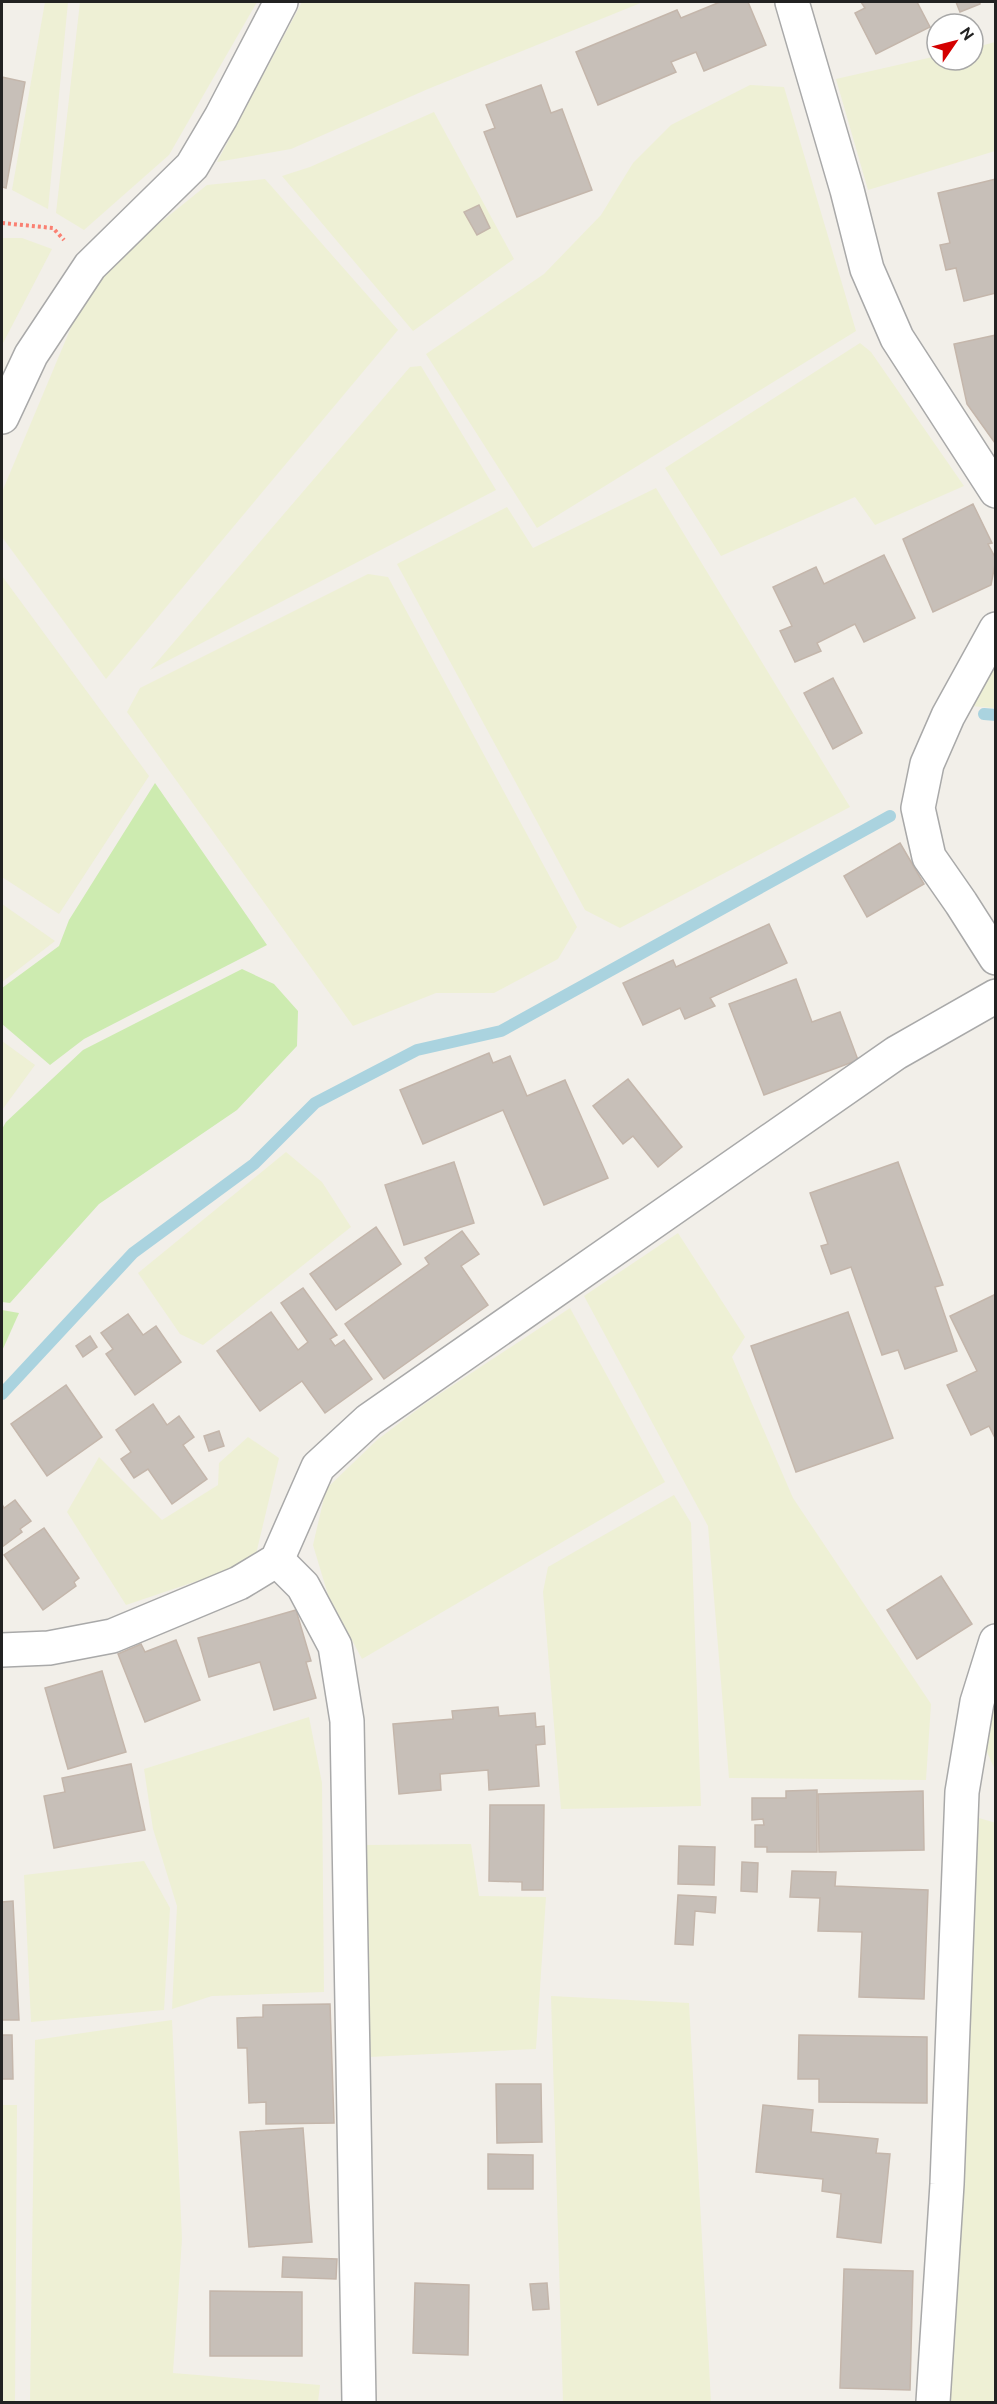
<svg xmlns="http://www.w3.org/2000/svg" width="997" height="2404" font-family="Ubuntu,sans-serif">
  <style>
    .farmland { fill: #eef0d5 }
    .grass { fill: #cdebb0 }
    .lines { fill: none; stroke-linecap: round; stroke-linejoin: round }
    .stream { stroke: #aad3df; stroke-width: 12 }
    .building { fill: #c7bfb8; stroke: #c4b6ab; stroke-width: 1.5 }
    .minor-casing { stroke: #a9a9a9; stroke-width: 36 }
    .path { stroke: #fa8072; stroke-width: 4; stroke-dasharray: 3 3; stroke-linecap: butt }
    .minor { stroke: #fff; stroke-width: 33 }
  </style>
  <rect width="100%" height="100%" fill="#f2efe9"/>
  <g class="farmland">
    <polygon points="45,2 68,2 48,209 12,190"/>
    <polygon points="80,2 257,2 169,155 84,230 56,213"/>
    <polygon points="302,2 643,2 428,89 291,149 217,162"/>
    <polygon points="995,42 995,151 868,190 836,79 937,56 937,60 973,60 973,48"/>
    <polygon points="750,85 784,87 856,331 537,528 426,354 544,274 601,215 633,163 671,125"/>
    <polygon points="434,112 514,259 413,331 282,176 310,167"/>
    <polygon points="265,179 398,330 106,679 2,537 2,492 72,325 106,266 207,185"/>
    <polygon points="2,238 22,238 52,249 2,345"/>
    <polygon points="860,343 871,352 964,486 875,525 855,497 721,556 665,468"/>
    <polygon points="421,366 496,490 150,670 410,367"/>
    <polygon points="656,488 850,807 620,928 585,910 397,564 507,507 533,548"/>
    <polygon points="368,574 388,577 577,927 558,959 494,993 436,993 353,1026 127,712 140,688"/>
    <polygon points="2,576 149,776 59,914 2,877"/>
    <polygon points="995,659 995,708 970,706"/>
    <polygon points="2,904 55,941 2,982"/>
    <polygon points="2,1041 35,1065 2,1110"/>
    <polygon points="286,1152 322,1182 351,1227 203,1345 180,1334 138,1273"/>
    <polygon points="678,1233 745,1337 732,1357 793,1498 931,1704 926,1780 729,1778 708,1526 584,1296"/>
    <polygon points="570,1308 665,1482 362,1659 328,1595 313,1545 326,1489 377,1440 426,1403"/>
    <polygon points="248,1437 279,1458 256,1554 218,1574 126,1605 67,1512 99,1457 162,1520 218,1485 219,1463"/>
    <polygon points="674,1495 691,1523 701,1806 561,1809 543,1592 548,1567"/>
    <polygon points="995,1685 995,1770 983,1743"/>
    <polygon points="309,1717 322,1783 324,1992 212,1996 172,2009 177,1906 153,1829 144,1769"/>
    <polygon points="979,1818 996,1823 995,2402 947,2402"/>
    <polygon points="471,1844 479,1896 546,1897 536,2049 369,2057 363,1845"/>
    <polygon points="144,1861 170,1908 164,2010 31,2022 24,1875"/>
    <polygon points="551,1996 689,2003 711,2402 563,2402"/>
    <polygon points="172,2020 182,2239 173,2373 320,2385 318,2402 30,2402 35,2040"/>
    <polygon points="2,2105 17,2105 15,2402 2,2402"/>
  </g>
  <g class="grass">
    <polygon points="155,783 267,945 84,1039 50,1065 2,1024 2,988 59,946 69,920"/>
    <polygon points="242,969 274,984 298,1011 297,1046 237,1110 99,1204 10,1303 2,1302 2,1129 6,1122 83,1050"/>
    <polygon points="2,1310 19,1313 2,1351"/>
  </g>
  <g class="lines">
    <g class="stream">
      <polyline points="984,714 996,715"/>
      <polyline points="2,1394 133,1253 254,1164 315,1103 417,1050 501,1031 890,816"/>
    </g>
  </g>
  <g class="building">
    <polygon points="720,2 748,2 766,45 704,71 696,52 671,62 676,72 598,105 576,52 677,10 681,18"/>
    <polygon points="861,2 917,2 930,27 876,54 855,13 865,8"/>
    <polygon points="956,2 980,2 980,4 960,12"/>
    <polygon points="2,77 25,82 6,188 2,187"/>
    <polygon points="541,85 551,113 562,109 592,190 517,217 484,132 495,128 486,105"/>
    <polygon points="996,179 996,293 964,301 956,268 946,270 940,245 950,243 938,193"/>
    <polygon points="479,205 490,228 477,235 464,212"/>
    <polygon points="996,335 996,443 995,443 967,404 954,344"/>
    <polygon points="973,504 992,543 988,544 996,559 991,585 933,612 903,539"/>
    <polygon points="884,555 915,618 864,642 855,624 817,643 821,651 795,662 780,631 792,626 773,587 816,567 824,584"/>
    <polygon points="833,678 862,733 833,749 804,693"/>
    <polygon points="900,843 924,884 867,917 844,876"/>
    <polygon points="769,924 787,963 710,998 715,1006 685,1019 680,1008 643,1025 623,983 673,960 676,967"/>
    <polygon points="796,979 812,1022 840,1012 858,1060 764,1095 729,1004"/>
    <polygon points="489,1053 493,1063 510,1056 527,1096 565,1080 608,1178 544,1205 503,1110 423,1144 400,1090"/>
    <polygon points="628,1079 682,1147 658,1167 633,1136 623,1144 593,1106"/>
    <polygon points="454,1162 474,1223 404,1245 385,1185"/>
    <polygon points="898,1162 943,1285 935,1287 957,1351 905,1369 898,1350 882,1355 851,1267 831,1274 821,1246 828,1244 810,1193"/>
    <polygon points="376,1227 401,1264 336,1310 310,1274"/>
    <polygon points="462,1231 479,1254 461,1266 488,1305 384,1379 345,1324 429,1264 425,1258"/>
    <polygon points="303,1288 337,1335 330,1339 335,1346 344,1340 372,1379 325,1413 302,1381 260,1411 217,1351 271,1312 298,1350 308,1342 281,1303"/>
    <polygon points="996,1294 996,1440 989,1426 971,1435 947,1385 977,1371 950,1316"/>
    <polygon points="848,1312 893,1438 796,1472 751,1346"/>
    <polygon points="128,1314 143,1335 156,1326 181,1362 135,1395 106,1354 113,1349 101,1333"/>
    <polygon points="90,1336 97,1347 83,1357 76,1346"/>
    <polygon points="66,1385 102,1437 47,1476 11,1424"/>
    <polygon points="153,1404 167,1425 179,1416 194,1437 183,1445 207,1479 172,1504 148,1469 134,1478 121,1459 131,1452 116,1430"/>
    <polygon points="219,1431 224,1446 209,1451 204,1436"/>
    <polygon points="15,1500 31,1521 20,1529 22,1532 2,1547 2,1504 4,1508"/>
    <polygon points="44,1528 79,1578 74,1582 76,1586 43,1610 4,1555"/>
    <polygon points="941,1576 972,1624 917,1659 887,1610"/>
    <polygon points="296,1610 311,1661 306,1662 316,1698 274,1710 260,1662 209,1677 198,1638"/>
    <polygon points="176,1640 200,1700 145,1722 118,1654 141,1644 145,1652"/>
    <polygon points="102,1671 126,1752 68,1769 45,1688"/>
    <polygon points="498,1707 499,1716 535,1713 536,1727 544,1726 545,1744 536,1745 539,1786 489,1790 488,1770 440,1774 441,1790 399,1794 393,1724 453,1719 452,1711"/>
    <polygon points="131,1764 145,1830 54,1848 44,1796 65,1792 62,1778"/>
    <polygon points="817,1790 817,1852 767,1852 767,1847 755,1847 755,1825 764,1825 763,1819 752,1820 752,1798 786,1798 786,1791"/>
    <polygon points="923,1791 924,1850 819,1852 818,1794"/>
    <polygon points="490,1805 544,1805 543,1890 522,1890 522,1882 489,1881"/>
    <polygon points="679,1846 715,1847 714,1885 678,1884"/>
    <polygon points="742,1862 758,1863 757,1892 741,1891"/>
    <polygon points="792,1871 836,1872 835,1886 928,1890 924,1999 859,1997 862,1932 818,1931 820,1898 790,1897"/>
    <polygon points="678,1895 716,1897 715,1913 695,1911 693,1945 675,1944"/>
    <polygon points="13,1901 19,2020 2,2020 2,1902"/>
    <polygon points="330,2004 334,2123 266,2124 266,2102 249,2103 247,2048 238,2048 237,2018 263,2017 263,2005"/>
    <polygon points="2,2035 12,2035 13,2079 2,2079"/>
    <polygon points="799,2035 927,2037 927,2103 819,2102 819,2079 798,2079"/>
    <polygon points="496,2084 541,2084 542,2142 497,2143"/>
    <polygon points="763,2105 813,2110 811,2132 878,2139 876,2153 890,2154 881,2243 837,2237 841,2194 822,2191 823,2179 756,2172"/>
    <polygon points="303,2128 312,2242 249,2247 240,2132"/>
    <polygon points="488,2154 533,2155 533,2189 488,2189"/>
    <polygon points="283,2257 337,2259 336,2279 282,2277"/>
    <polygon points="844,2269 913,2271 910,2390 840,2388"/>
    <polygon points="415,2283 469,2285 468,2355 413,2353"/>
    <polygon points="547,2283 549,2309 533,2310 530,2284"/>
    <polygon points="210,2291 302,2292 302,2356 210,2356"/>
  </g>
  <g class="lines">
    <defs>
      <g id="minor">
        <polyline points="792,2 847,190 867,269 897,338 996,491"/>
        <polyline points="2,417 31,355 90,266 192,166 221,117 281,2"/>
        <polyline points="996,629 948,716 927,764 918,808 929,857 961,903 996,958"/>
        <polyline points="277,1560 303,1586 335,1646 347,1721 359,2402"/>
        <polyline points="2,1650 49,1648 112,1636 239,1583 277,1560 318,1467 369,1420 896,1053 996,996"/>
        <polyline points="933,2402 947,2184 962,1792 977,1702 996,1641"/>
      </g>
    </defs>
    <use href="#minor" class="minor-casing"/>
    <polyline class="path" points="2,223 53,228 64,240"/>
    <use href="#minor" class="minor"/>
  </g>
  <rect width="997" height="2404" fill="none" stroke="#222222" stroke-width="6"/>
  <g transform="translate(955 42) rotate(55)"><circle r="28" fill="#ffffff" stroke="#a7a7a7" stroke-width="1.5"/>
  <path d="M0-4.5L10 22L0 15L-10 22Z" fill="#d40000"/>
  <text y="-9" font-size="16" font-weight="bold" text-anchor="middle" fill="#222222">N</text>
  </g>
</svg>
